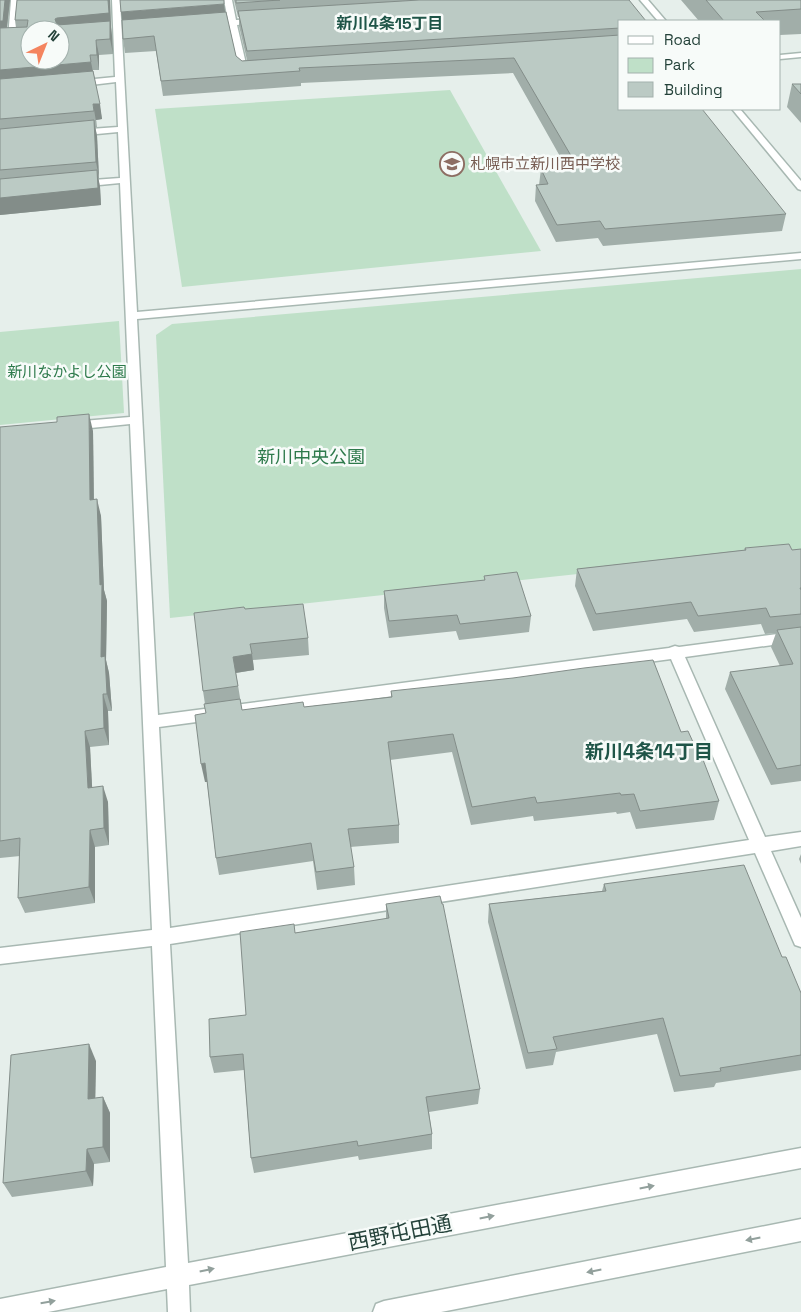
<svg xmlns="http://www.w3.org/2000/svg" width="801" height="1312" font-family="'Space Grotesk','Noto Sans JP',sans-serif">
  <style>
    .green { fill: #bfe0c8 }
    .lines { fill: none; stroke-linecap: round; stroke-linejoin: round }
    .minor-casing { stroke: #a8b8b2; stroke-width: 3 }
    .minor { fill: #fff; fill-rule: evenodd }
    .wall { fill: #a1aea9 }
    .shaded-wall { fill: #838d89 }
    .building { fill: #bbcac4; stroke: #838d89; fill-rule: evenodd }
    .oneway { fill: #92a09c }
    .labels { text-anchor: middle; stroke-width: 5; stroke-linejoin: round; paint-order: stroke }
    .far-education-label { font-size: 15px; fill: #785e54; stroke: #f7fbf9; text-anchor: start }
    .far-park-label { font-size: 15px; fill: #2d7a4b; stroke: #f7fbf9 }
    .far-neighbourhood-label { font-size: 16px; font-weight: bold; fill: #1f5548; stroke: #f7fbf9 }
    .park-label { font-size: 18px; fill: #2d7a4b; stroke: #f7fbf9 }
    .neighbourhood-label { font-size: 19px; font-weight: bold; fill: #1f5548; stroke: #f7fbf9 }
    .near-street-label { font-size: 21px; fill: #24423a; stroke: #f7fbf9 }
  </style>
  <rect width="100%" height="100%" fill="#e6efeb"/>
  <g class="green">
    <polygon points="450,90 541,251 182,287 155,109"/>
    <polygon points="801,269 801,550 170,618 156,335 172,324"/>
    <polygon points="119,321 124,413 0,425 0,332"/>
  </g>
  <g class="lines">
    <defs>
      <g id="minor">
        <polygon points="11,0 19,0 16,39 12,41 8,39"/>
        <path d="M112,0H120L137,312L801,253V259L137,319L158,715L669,648L675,646L679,647L801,631V641L685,657L765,837L801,832V846L771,851L801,918V947L795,945L755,853L170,944L188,1263L801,1148V1168L189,1285L190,1312H168L167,1289L48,1312H0V1299L166,1267L152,946L0,964V948L152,930L130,424L71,430L65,426L71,422L130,417L120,183L79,187L74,184L79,181L120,178L118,132L76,136L71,133L76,130L118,127L116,82L74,87L70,84L74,81L115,77ZM671,659L749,840L170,928L159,727Z"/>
        <polygon points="224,0 232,0 236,20 260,19 264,21 260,23 237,25 247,68 255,68 255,72 243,74 239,71 229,25 208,26 204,24 208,22 228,20"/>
        <polygon points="640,0 648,0 666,21 658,21"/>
        <polygon points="801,53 801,57 780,59 780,55"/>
        <polygon points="732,109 740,109 801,181 801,190 798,189"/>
        <polygon points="801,1219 801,1241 441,1312 373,1312 376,1304 384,1301"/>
      </g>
    </defs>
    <use href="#minor" class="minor-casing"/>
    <use href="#minor" class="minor"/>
  </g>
  <g class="wall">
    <polygon points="0,0 10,0 7,28 16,28 15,20 17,0 110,0 111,27 112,36 113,54 99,55 99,70 93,70 102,119 96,120 97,127 95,127 97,136 99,178 98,178 100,187 101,205 0,215"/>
    <polygon points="234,0 629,0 620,21 620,109 786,214 782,231 603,246 598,238 556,242 535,201 536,185 539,185 541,169 566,167 513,73 301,83 301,86 163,96 156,51 125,53 123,39 122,20 224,4 225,13 236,56 242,61 247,60 239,26 239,17 238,17"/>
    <polygon points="681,0 801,0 801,34 780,35 780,21 699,21"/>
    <polygon points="792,84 801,84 801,123 787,107"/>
    <polygon points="0,427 93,431 94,499 101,516 104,590 107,601 106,660 109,673 112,711 108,711 109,745 90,747 92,787 108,802 109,845 95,847 95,903 25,913 18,898 20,856 0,858"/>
    <polygon points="745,548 792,550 801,549 801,781 771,785 725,689 730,672 780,666 771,647 776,633 765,634 761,624 694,632 687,619 593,631 575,586 577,569 744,550"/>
    <polygon points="484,576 531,616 529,632 459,640 456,631 389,638 384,608 384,591 484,580"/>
    <polygon points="245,609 308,638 309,655 253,660 254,670 236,673 242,710 304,707 391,697 391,691 681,732 719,801 714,820 636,829 630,812 617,814 616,812 534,821 533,816 471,825 452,752 390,760 399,825 399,843 350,847 354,867 355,885 317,890 313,861 219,875 216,858 207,782 205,782 206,713 205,704 203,691"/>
    <polygon points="801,854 801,864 799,859"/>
    <polygon points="604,884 782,957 801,993 801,1070 716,1083 714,1087 674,1092 657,1034 556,1052 553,1065 526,1069 488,922 489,904 602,891"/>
    <polygon points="386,904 480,1089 478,1104 429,1112 432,1134 432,1149 359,1160 358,1156 254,1173 251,1158 244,1070 214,1073 210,1057 246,1015 295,933 386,919"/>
    <polygon points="96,1061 95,1098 103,1097 110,1113 110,1162 94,1164 93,1186 12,1197 3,1183"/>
  </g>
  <g class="shaded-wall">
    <polygon points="5,0 10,0 6,35 0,36 0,21"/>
    <polygon points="108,0 110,0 111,27 112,36 113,54 110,39 57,30 55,19 57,18"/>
    <polygon points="224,4 226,18 123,27 121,12"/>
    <polygon points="96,40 99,55 99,70 97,55"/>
    <polygon points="91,62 94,77 0,85 0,70"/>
    <polygon points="93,104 100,104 102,119 96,120 97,127"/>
    <polygon points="94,120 97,136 99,178 96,162"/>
    <polygon points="97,170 100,187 101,205 0,215 0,198"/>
    <polygon points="89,414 93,431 94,517 90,500"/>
    <polygon points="97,499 101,516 104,590 107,601 106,660 109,673 112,711 107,694 101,657"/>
    <polygon points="252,654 254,670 235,673 233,657"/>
    <polygon points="103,694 108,711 109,745 104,728"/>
    <polygon points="85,731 90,747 93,804 88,788"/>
    <polygon points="205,763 209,782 205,782 201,764"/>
    <polygon points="103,786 108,802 109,845 104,828"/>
    <polygon points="90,830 95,847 95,903 89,887"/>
    <polygon points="89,1044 96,1061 95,1115 88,1099"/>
    <polygon points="103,1097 110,1113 110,1162 103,1147"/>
    <polygon points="87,1149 94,1164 93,1186 86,1171"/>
  </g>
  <g class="building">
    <polygon points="0,0 5,0 3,21 0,21"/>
    <path d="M17,0H108L109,13L57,18L55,19L57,25L110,21V39L96,40L97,55H90L91,62L0,70V28L27,27L28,20H15ZM30,30H60V60H30Z"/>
    <polygon points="120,0 224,0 224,4 121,12"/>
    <polygon points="236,0 280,0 236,3"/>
    <polygon points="419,0 629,0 646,21 620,21 620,28 247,51 238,11"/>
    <polygon points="706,0 801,0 801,9 756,12 765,21 724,21"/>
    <polygon points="226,12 236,56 242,61 620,35 620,109 702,109 786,214 605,229 600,221 557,225 536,185 548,184 541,169 577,166 514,58 299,68 300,71 161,81 154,36 123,39 122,20"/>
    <polygon points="93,71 100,104 93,104 94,111 0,119 0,79"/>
    <polygon points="792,84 801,84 801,94"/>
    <polygon points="94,120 96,162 0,170 0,129"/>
    <polygon points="97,170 98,188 0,198 0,179"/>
    <polygon points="89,414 90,500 97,499 100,585 102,584 101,657 105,656 107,694 103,694 104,728 85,731 88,788 103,786 104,828 90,830 89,887 18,898 20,838 0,841 0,427 57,422 57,417"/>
    <polygon points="789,544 792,550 801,549 801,588 800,588 801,590 801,614 770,617 766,608 698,616 691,602 596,614 577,569 746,550 745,548"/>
    <polygon points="517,572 531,616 460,624 457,615 389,621 384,591 485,580 484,576"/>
    <polygon points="303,604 308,638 250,644 252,654 233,657 238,686 203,691 194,613 244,607 245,609"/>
    <polygon points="801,627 801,765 777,769 730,672 793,664 777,630"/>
    <polygon points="653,660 681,732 688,731 698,753 700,752 719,801 640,811 634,794 621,795 620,793 537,803 535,797 472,807 453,734 388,742 399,825 348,829 354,867 316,872 311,843 216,858 205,763 201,764 195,715 206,713 204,704 240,699 242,710 303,702 304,707 392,697 391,691 513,678 584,668"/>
    <polygon points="744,865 782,957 786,957 801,993 801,1055 720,1068 721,1071 680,1076 663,1018 553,1037 557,1049 528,1053 489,904 606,891 604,884"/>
    <polygon points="440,896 442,904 443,904 480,1089 426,1097 432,1134 358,1146 357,1141 251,1158 243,1054 210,1057 209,1019 246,1015 240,932 294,924 295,933 389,918 386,904"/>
    <polygon points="89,1044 88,1099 103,1097 103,1147 87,1149 86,1171 3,1183 11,1055"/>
  </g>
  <defs><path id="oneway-solid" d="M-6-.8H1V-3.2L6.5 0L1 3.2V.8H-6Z" transform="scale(1.25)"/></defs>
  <g class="oneway">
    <use href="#oneway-solid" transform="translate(647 1187) rotate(-11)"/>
    <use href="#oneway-solid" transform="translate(487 1217) rotate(-11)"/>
    <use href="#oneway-solid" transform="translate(753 1239) rotate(169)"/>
    <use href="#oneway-solid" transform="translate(207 1270) rotate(-12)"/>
    <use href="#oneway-solid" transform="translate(594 1271) rotate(169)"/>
    <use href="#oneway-solid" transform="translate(48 1302) rotate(-10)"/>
  </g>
  <defs>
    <symbol id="school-ring" viewBox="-11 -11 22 22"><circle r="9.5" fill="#f7fbf9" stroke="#8d6e63" stroke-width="1.5"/><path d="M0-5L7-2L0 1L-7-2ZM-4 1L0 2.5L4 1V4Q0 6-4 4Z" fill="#8d6e63"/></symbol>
  </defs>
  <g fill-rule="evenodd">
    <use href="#school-ring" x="438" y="150" width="28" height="28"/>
  </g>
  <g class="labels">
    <g class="far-education-label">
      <text x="470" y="169">札幌市立新川西中学校</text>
    </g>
    <g class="far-park-label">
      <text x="67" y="377">新川なかよし公園</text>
    </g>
    <g class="far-neighbourhood-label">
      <text x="390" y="29">新川4条15丁目</text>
    </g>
    <g class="park-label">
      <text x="311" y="463">新川中央公園</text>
    </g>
    <g class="neighbourhood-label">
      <text x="649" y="758">新川4条14丁目</text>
    </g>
    <g class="near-street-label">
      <text transform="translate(400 1233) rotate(-11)" y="7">西野屯田通</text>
    </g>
  </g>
  <rect x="618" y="20" width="162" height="90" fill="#f7fbf9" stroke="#a3b1ad"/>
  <rect x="628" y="36" width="25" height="8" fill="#ffffff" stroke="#a3b1ad"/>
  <text x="664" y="45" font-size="15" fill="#24423a">Road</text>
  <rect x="628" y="58" width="25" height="15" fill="#bfe0c8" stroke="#a3b1ad"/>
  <text x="664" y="70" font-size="15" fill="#24423a">Park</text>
  <rect x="628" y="82" width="25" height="15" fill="#bbcac4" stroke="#a3b1ad"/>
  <text x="664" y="95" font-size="15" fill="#24423a">Building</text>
  <g transform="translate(45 45) rotate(43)"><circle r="24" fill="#f7fbf9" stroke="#a3b1ad"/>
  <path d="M0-4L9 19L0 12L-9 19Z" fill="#f4845f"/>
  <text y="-8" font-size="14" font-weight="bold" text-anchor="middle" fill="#24423a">N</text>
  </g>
</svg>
